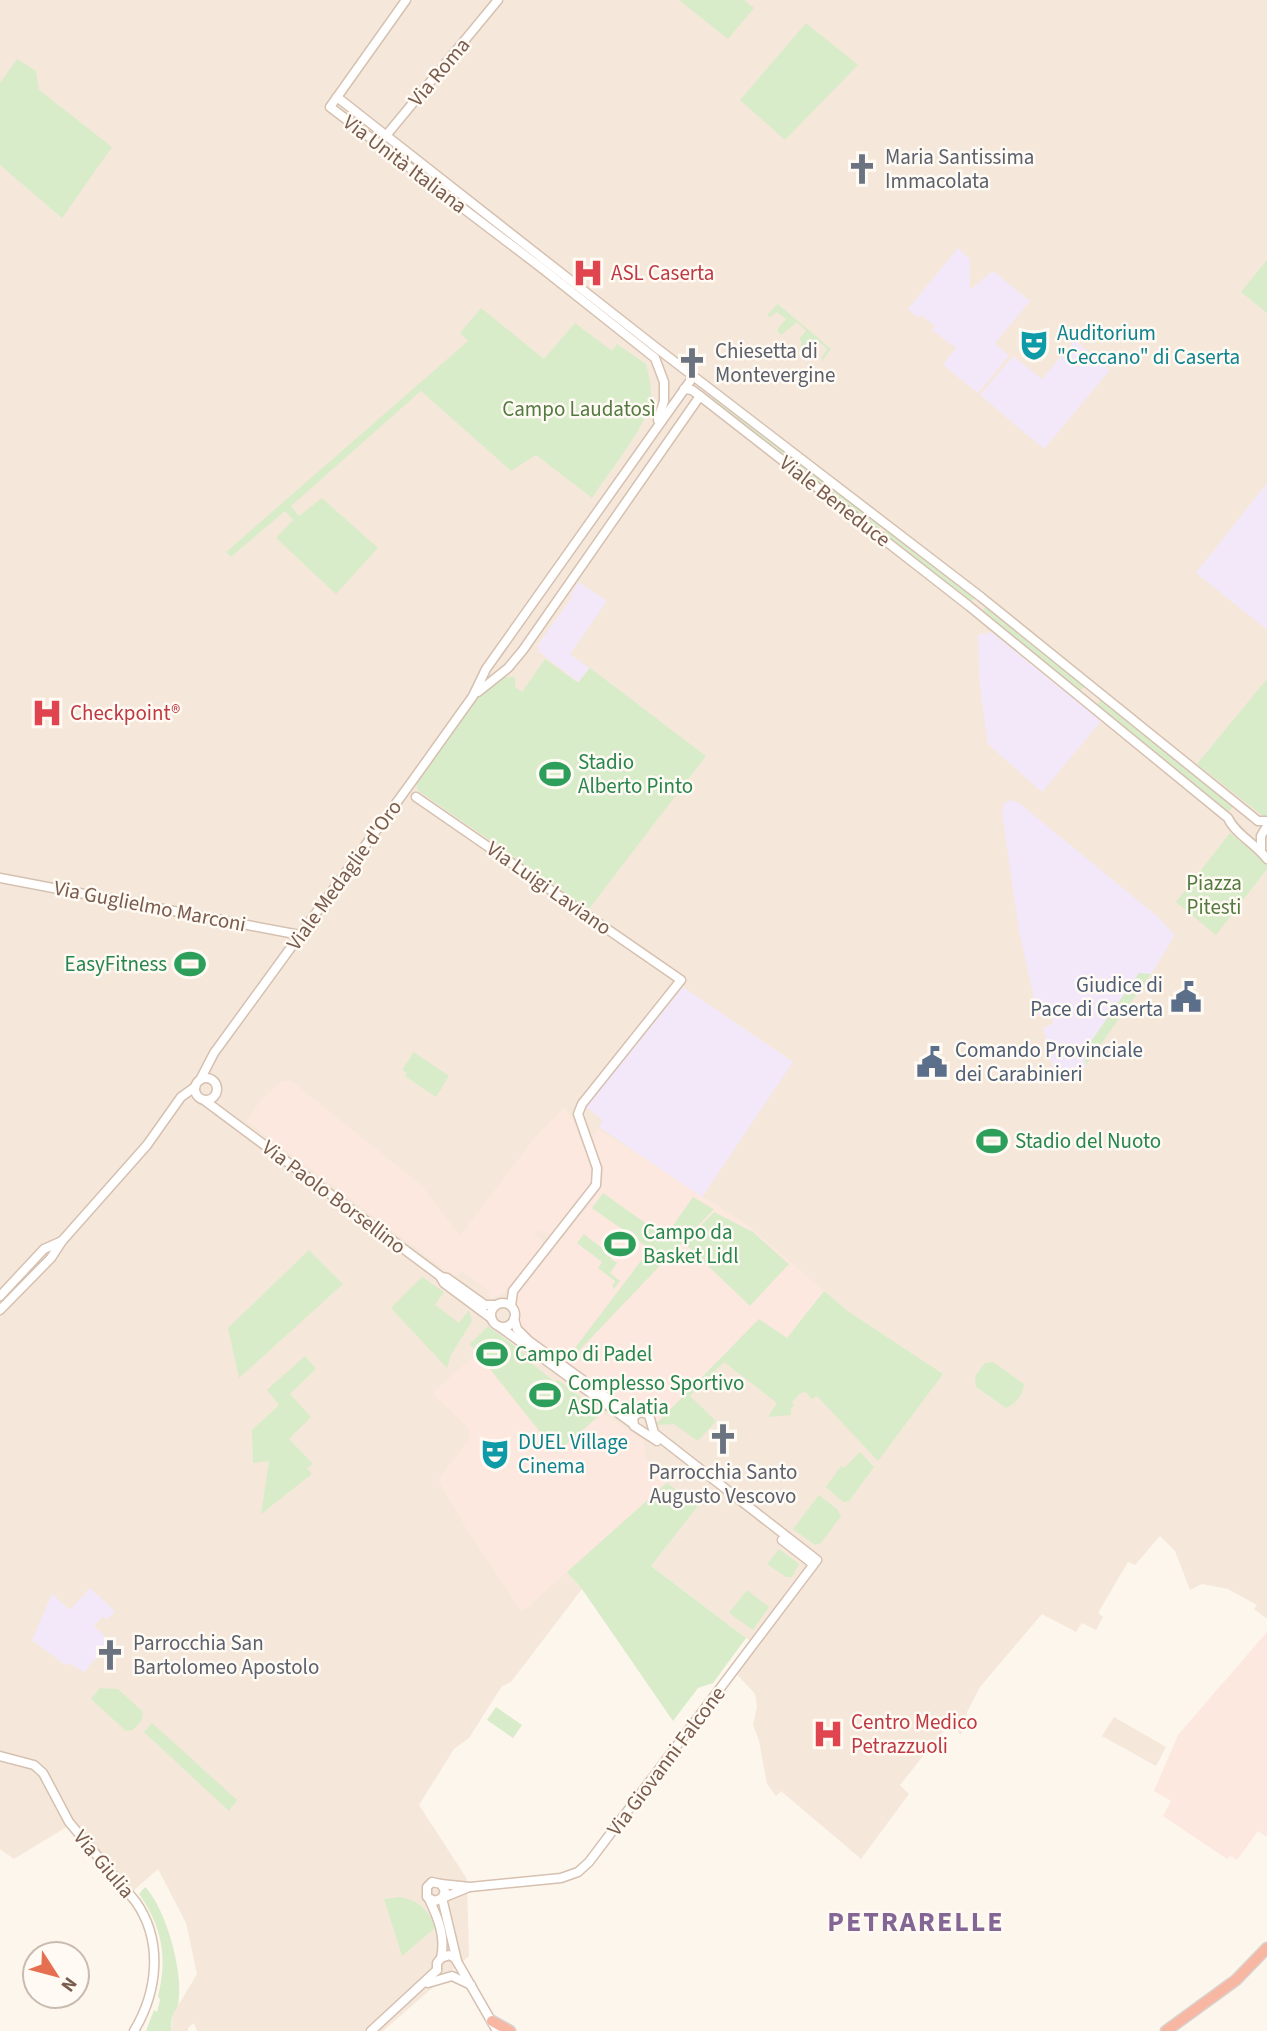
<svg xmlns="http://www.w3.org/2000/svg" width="1267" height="2031" font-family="'Source Sans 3',sans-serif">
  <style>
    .residential { fill: #f5e8da }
    .commercial { fill: #fde8e0 }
    .education { fill: #f3e8fa }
    .green { fill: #d8ecc9 }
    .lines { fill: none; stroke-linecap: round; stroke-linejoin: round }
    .secondary-casing { stroke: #d6c0b0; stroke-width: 11 }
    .highway-casing { stroke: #dad1cd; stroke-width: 13 }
    .secondary { stroke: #fff; stroke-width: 8 }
    .highway { stroke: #f7b7a3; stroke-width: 10 }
    .labels { text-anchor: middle; stroke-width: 5; stroke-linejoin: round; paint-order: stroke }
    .street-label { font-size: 21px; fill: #7a5c4d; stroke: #fffaf3 }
    .worship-label { font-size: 21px; fill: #5b616d; stroke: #fffaf3; text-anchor: start }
    .health-label { font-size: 21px; fill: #be3a42; stroke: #fffaf3; text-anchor: start }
    .culture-label { font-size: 21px; fill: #0d838f; stroke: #fffaf3; text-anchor: start }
    .park-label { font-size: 21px; fill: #537a41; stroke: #fffaf3 }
    .leisure-label { font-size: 21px; fill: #27864d; stroke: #fffaf3; text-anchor: start }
    .service-label { font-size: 21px; fill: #4e5e75; stroke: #fffaf3; text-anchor: end }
    .district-label { font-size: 28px; font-weight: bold; letter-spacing: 2px; fill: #846695; stroke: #fffaf3 }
  </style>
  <rect width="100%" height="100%" fill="#fdf6ec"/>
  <g class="residential">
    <polygon points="0,0 1267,0 1267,1619 1254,1609 1257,1605 1228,1589 1202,1584 1190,1590 1175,1551 1160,1536 1135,1565 1128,1562 1098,1613 1103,1617 1096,1630 1082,1623 1076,1632 1042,1614 980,1687 967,1712 967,1727 960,1735 957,1729 949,1727 939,1736 900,1785 909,1794 861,1859 781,1791 776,1796 767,1784 759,1741 753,1725 757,1707 755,1694 734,1671 754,1644 651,1566 698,1506 567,1572 582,1589 511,1682 502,1686 469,1738 454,1749 419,1805 467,1879 469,1956 383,2031 197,2031 194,2023 188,2028 188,2031 171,2031 173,2014 197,1974 186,1923 158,1869 125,1898 68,1826 14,1859 0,1849"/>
    <polygon points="1114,1717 1166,1747 1156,1766 1102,1736"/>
  </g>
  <g class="commercial">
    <polygon points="283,1081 291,1081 422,1186 460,1236 533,1140 565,1107 573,1121 589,1163 593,1175 592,1183 553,1232 549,1234 538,1229 534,1235 542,1240 542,1247 503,1294 491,1298 487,1295 490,1291 461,1270 455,1277 247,1121 261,1100"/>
    <polygon points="598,1129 748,1226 824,1291 787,1338 759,1319 655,1425 654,1418 646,1407 628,1406 519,1327 518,1320 515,1298 592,1202 602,1186 604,1171 593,1136"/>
    <polygon points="477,1354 556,1453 602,1413 643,1440 646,1460 670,1479 522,1612 467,1529 438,1480 469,1440 470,1434 467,1426 432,1393"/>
    <polygon points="1267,1632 1267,1837 1258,1831 1237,1860 1230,1856 1227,1859 1163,1816 1171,1801 1154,1791 1178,1735"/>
  </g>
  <g class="education">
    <polygon points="958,248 970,259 970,290 993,271 1030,301 995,343 1009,356 978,393 943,365 956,348 932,330 935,326 921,315 918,318 908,309"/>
    <polygon points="1075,340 1110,370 1044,449 980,395 1013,356 1042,379"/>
    <polygon points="1267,483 1267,628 1266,629 1196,573"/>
    <polygon points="579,582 607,601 570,654 589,668 578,682 538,651 540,649 537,646 572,597 570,595"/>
    <polygon points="991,632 1101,721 1042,792 988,744 980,687 978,635"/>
    <polygon points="1011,800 1019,803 1158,917 1175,935 1151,974 1139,974 1083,1052 1086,1065 1080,1074 1065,1083 1060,1082 1055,1077 1043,1028 1053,1024 1051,1013 1038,1016 1019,931 1002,812 1004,803"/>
    <polygon points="683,987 793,1062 702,1197 599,1127 603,1120 586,1107"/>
    <polygon points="90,1588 115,1611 107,1620 103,1616 94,1626 110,1642 84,1672 69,1663 65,1665 32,1640 52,1594 70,1610"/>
  </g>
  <g class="green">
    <polygon points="679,0 744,0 754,8 728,39"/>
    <polygon points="806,23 858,65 785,140 740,100"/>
    <polygon points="17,59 36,71 39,90 112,147 62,218 0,165 0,83"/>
    <polygon points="1267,260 1267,313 1241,292"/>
    <polygon points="778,304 831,349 823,360 821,358 827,349 817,340 806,351 801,345 802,342 799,339 806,331 797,322 781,335 777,330 786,319 777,312 770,317 767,315"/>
    <path d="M481,308L544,359L575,323L612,351L617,344L646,364C649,377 653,390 650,403C644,430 608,473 592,498L536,455L511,471L421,391L291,506L299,516L322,498L378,548L336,594L276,538L293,520L285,511L231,557L226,552L468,341L460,333Z"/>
    <polygon points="714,395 882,524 877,531 710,401"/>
    <polygon points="888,528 976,597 970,602 882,534"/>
    <polygon points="986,606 1087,684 1080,691 981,613"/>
    <polygon points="545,659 578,683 590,668 706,756 589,909 417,790 417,782 473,696 495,677 515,677 515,687 522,692"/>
    <polygon points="1267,679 1267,815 1264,817 1197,764"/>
    <polygon points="1102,699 1233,806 1228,813 1097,705"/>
    <polygon points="1230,833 1267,863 1267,869 1216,935 1176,902"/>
    <polygon points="1139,973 1151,974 1086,1065 1083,1053"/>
    <polygon points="414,1052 449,1076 436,1097 405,1076 407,1073 402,1070"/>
    <polygon points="603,1193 665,1237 693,1197 714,1209 572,1358 569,1356 650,1249 592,1208"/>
    <polygon points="714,1212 753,1232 789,1264 750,1306 684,1243"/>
    <polygon points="584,1234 612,1256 611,1259 617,1263 610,1273 620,1281 614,1289 612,1286 615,1281 598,1268 602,1262 577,1243"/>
    <polygon points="309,1250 343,1284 239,1378 228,1328"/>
    <polygon points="422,1277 444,1292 435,1305 459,1323 469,1310 472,1321 451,1355 447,1368 391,1308"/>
    <polygon points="824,1291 849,1312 943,1374 878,1461 817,1396 812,1399 807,1393 802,1392 792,1402 794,1405 791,1408 791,1415 768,1417 777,1403 724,1362 690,1396 716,1421 698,1441 674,1424 655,1425 759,1319 787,1338"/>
    <polygon points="488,1326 533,1360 531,1363 555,1382 558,1380 602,1413 557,1453 470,1344"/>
    <polygon points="305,1356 316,1369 290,1394 311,1417 289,1439 313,1464 307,1468 312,1474 261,1514 269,1461 253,1463 252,1430 279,1405 267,1390"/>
    <path d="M993,1362L1024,1384C1024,1393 1015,1405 1006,1408L976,1387L975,1376L985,1363Z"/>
    <polygon points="860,1452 874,1467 849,1501 843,1502 826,1487 841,1466 844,1468"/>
    <polygon points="667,1483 698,1506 651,1566 746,1638 713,1683 698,1688 673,1721 582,1589 567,1572"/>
    <polygon points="819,1495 837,1509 841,1516 821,1543 815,1545 793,1529"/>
    <polygon points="779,1549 799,1564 792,1577 786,1577 767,1564"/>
    <polygon points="747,1590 769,1607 753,1630 729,1613"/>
    <polygon points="100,1688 118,1689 143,1712 142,1720 133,1730 126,1731 91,1699"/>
    <polygon points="496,1707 522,1725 513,1738 487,1720"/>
    <polygon points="152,1723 237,1800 229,1811 144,1732"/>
    <path d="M145,1887C166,1908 185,1976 178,2005C177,2009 174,2011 173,2015C171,2020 171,2026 171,2031H146L154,2010L157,2012L160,2000L158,1996C168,1959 162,1926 139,1894Z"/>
    <path d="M400,1897C419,1900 429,1911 435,1928L402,1956L384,1899Z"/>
  </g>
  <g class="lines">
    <defs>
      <g id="secondary">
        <polyline points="406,0 330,107 543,269 655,358 664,382 664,401 658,420"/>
        <polyline points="337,97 658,349 981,597 1247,812 1258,821 1267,821"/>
        <polyline points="384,138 498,0"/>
        <path d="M684,389L692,390L700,396L969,606L1228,818C1235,834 1256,844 1267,859"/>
        <polyline points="478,692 508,668 523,650 700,396"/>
        <polyline points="416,797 681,980 582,1104 578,1114 597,1168 596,1185 513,1291 511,1306"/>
        <polyline points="1261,849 1261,836 1267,826"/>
        <polyline points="0,878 300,935"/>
        <circle cx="206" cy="1089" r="11"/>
        <polyline points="200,1080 214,1053 413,780 473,696 486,669 693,377"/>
        <polyline points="204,1100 440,1276 444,1283 491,1318"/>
        <polyline points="441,1277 447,1278 485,1305 496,1305"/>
        <polyline points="0,1296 44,1249 62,1241"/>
        <circle cx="503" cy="1315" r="12"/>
        <polyline points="0,1310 51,1258 62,1241 147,1145 181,1097 195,1087"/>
        <polyline points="500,1327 632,1423"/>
        <polyline points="640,1412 633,1417 634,1426 657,1441"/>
        <polyline points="782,1540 813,1564"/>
        <path d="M0,1756L34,1765L43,1773L69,1822L136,1902C163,1941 158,1991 134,2031"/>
        <path d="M441,1884L470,1887L561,1878L578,1872L589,1862L817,1560L654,1433L649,1415C640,1409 630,1414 620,1407L529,1341L517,1329L514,1319"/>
        <polyline points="443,1896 445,1891 441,1884 432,1882 427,1887 427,1897 435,1901 467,1888"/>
        <polyline points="442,1898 457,1961"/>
        <path d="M429,1899C438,1918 446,1937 441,1958"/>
        <polyline points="437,1970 437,1963 441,1958 449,1955 455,1958 497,2031"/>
        <polyline points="428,1983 452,1976 471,1985"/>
        <polyline points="371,2031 437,1970"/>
      </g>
      <g id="highway">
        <polyline points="492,2021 510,2031"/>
        <polyline points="1166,2031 1236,1980 1267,1948"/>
      </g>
    </defs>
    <use href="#secondary" class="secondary-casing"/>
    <use href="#highway" class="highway-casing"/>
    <use href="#secondary" class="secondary"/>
    <use href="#highway" class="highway"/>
  </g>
  <defs>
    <symbol id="church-bare" viewBox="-9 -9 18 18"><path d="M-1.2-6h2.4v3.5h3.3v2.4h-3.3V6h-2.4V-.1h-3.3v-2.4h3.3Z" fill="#6b7280" stroke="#fffaf3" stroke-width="2.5" paint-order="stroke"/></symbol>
    <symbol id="hospital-bare" viewBox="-9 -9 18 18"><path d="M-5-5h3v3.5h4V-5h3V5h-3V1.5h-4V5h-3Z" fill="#e0444e" stroke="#fffaf3" stroke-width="2.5" paint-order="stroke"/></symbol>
    <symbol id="theatre-bare" viewBox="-9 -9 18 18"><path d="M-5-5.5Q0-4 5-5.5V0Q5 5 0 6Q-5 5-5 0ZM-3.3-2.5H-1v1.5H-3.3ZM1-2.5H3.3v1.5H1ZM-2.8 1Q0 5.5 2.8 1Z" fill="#0f9aa8" stroke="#fffaf3" stroke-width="2.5" paint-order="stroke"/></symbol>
    <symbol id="stadium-bare" viewBox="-9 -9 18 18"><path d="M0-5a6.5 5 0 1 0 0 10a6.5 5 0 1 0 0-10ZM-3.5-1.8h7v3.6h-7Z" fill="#2e9e5b" stroke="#fffaf3" stroke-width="2.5" paint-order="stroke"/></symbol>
    <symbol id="civic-bare" viewBox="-9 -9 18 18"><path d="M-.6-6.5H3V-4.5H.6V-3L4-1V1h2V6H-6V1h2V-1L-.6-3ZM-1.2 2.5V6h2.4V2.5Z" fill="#5c6f8a" stroke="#fffaf3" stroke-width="2.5" paint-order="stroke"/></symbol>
  </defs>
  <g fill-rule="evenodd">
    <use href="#church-bare" x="840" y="147" width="44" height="44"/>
    <use href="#hospital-bare" x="566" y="251" width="44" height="44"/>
    <use href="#theatre-bare" x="1012" y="323" width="44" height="44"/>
    <use href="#church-bare" x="670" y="341" width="44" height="44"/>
    <use href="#hospital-bare" x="25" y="691" width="44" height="44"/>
    <use href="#stadium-bare" x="533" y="752" width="44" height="44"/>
    <use href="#stadium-bare" x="168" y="942" width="44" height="44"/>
    <use href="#civic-bare" x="1164" y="975" width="44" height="44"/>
    <use href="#civic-bare" x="910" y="1040" width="44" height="44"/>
    <use href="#stadium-bare" x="970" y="1119" width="44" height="44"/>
    <use href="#stadium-bare" x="598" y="1222" width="44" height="44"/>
    <use href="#stadium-bare" x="470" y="1332" width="44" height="44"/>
    <use href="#stadium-bare" x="523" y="1373" width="44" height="44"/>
    <use href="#church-bare" x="701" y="1417" width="44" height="44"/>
    <use href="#theatre-bare" x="473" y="1432" width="44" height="44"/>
    <use href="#church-bare" x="88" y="1633" width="44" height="44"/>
    <use href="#hospital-bare" x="806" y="1712" width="44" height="44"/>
  </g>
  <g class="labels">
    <g class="street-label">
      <text transform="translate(439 72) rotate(-50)" y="7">Via Roma</text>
      <text transform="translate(405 164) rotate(37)" y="7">Via Unità Italiana</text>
      <text transform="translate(835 501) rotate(38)" y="7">Viale Beneduce</text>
      <text transform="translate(344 875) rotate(-54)" y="7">Viale Medaglie d'Oro</text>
      <text transform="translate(549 888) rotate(35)" y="7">Via Luigi Laviano</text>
      <text transform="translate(150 906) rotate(11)" y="7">Via Guglielmo Marconi</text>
      <text transform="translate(334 1197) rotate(37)" y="7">Via Paolo Borsellino</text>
      <text transform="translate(666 1761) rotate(-53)" y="7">Via Giovanni Falcone</text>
      <text transform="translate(104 1864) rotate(50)" y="7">Via Giulia</text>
    </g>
    <g class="worship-label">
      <text x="885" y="164">Maria Santissima<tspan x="885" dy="24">Immacolata</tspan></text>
      <text x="715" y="358">Chiesetta di<tspan x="715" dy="24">Montevergine</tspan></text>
      <text x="723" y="1479" text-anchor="middle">Parrocchia Santo<tspan x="723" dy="24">Augusto Vescovo</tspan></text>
      <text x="133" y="1650">Parrocchia San<tspan x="133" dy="24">Bartolomeo Apostolo</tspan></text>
    </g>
    <g class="health-label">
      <text x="611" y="280">ASL Caserta</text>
      <text x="70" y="720">Checkpoint®</text>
      <text x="851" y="1729">Centro Medico<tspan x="851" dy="24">Petrazzuoli</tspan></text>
    </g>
    <g class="culture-label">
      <text x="1057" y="340">Auditorium<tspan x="1057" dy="24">"Ceccano" di Caserta</tspan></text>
      <text x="518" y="1449">DUEL Village<tspan x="518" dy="24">Cinema</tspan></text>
    </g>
    <g class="park-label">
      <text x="579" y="416">Campo Laudatosì</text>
      <text x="1214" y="890">Piazza<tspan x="1214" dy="24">Pitesti</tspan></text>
    </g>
    <g class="leisure-label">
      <text x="578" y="769">Stadio<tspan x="578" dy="24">Alberto Pinto</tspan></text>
      <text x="167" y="971" text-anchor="end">EasyFitness</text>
      <text x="1015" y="1148">Stadio del Nuoto</text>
      <text x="643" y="1239">Campo da<tspan x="643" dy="24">Basket Lidl</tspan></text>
      <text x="515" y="1361">Campo di Padel</text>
      <text x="568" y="1390">Complesso Sportivo<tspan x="568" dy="24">ASD Calatia</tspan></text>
    </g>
    <g class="service-label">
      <text x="1163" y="992">Giudice di<tspan x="1163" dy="24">Pace di Caserta</tspan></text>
      <text x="955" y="1057" text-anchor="start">Comando Provinciale<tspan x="955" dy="24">dei Carabinieri</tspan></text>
    </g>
    <g class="district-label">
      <text x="916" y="1931">PETRARELLE</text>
    </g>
  </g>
  <g transform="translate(56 1975) rotate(126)"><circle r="33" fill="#fffaf3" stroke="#cabbb1" stroke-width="2"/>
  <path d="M0-5L12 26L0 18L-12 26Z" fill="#e76f51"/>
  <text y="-10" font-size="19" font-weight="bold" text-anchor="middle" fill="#7a5c4d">N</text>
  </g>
</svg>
